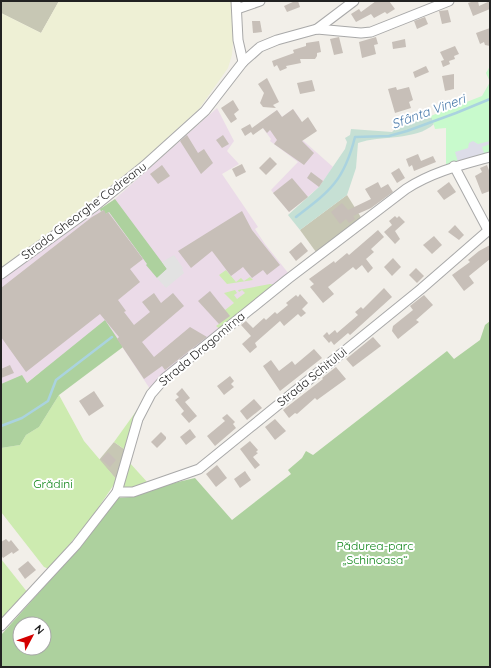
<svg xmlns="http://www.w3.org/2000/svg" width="491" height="668" font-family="Quicksand,sans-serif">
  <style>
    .industrial { fill: #ebdbe8 }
    .construction { fill: #c7c7b4 }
    .farmland { fill: #eef0d5 }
    .grass { fill: #cdebb0 }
    .forest { fill: #add19e; fill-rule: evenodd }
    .wetland { fill: #c6e0d4 }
    .park { fill: #c8facc }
    .parking { fill: #e2e2e2 }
    .plaza { fill: #dddde8 }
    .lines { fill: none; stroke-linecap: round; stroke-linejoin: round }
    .stream { stroke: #aad3df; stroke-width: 2.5 }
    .building { fill: #c7bfb8 }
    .minor-casing { stroke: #a9a9a9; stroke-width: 11 }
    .minor { stroke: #fff; stroke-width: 9 }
    .labels { text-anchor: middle; stroke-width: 4; stroke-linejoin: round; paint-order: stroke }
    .street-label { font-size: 12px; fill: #222; stroke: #fff }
    .park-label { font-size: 12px; fill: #0c8416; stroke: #fff }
    .water-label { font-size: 13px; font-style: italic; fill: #4a7aab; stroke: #fff }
  </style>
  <rect width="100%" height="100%" fill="#f2efe9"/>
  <g class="industrial">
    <polygon points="217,108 234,141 227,151 239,164 222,174 258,227 255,229 265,244 289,274 285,275 279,282 150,389 117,339 39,373 27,383 22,376 1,384 1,280 115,199"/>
    <polygon points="293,109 301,120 290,129 333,167 319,187 289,212 271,190 298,162 270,141 271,139 259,123 277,110 282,117"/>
  </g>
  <g class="construction">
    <polygon points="1,1 59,1 41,33 1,13"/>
    <polygon points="347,195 362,219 316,252 300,230"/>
    <polygon points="114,442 124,449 124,460 117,480 99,460"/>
  </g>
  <polygon class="farmland" points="59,1 231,1 234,30 232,55 228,68 199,109 144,159 93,200 1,268 1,13 41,33"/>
  <g class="grass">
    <polygon points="226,270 236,282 241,278 244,281 250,277 253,280 227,284 219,275"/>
    <polygon points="270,284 275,285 220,329 216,326 219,324 225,310 234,303 224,293 235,290 237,293 234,295 237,299 245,293 242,290 239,292 238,290"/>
    <polygon points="59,395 84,441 117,480 92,517 49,569 44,567 1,512 1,448 20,445 26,435 39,427"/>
    <polygon points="137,410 139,410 124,460 124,449 114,442"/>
    <polygon points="129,462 148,483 129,491 124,489 122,483"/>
    <polygon points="1,559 28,593 1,620"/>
  </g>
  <g class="forest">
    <polygon points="115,199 167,269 157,278 146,265 147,264 109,212 103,216 103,210 101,212 100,209"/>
    <polygon points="105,320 123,347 59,395 39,427 26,435 20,445 1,448 1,384 22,375 27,383"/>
    <path d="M490,321V667H1V635L61,568L116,498L130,497L152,488L195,478L232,520L291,474L288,470L302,458L306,451L313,455L447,351L454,359L480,340L485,325ZM20,624H44V648H20Z"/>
  </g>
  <path class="wetland" d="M429,117L432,118L434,124C416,141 380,135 358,143L356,168L347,195L300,230L288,215L319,187L345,149L347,142L345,138L350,135L351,129L392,132L397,127Z"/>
  <polygon class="park" points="490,66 490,154 446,165 446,128 435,129 432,118 428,117 482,96 490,82 486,73"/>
  <polygon class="parking" points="174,255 183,268 182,269 184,273 166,288 157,278 167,269 162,262"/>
  <polygon class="plaza" points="473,141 478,144 490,141 490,144 482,147 484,153 458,162 455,152 468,148 469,143"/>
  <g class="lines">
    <g class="stream">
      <path d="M296,217C330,191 344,181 355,137L389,136L407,131L456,113L490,99"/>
      <polyline points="1,426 22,418 48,401 56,380 112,337"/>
    </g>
  </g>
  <g class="building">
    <polygon points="295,1 298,1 300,7 287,12 284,6"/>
    <polygon points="376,1 389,1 395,9 387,14 385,12 374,18 371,14 356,22 351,14 359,9 361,12"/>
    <polygon points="474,1 478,1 479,6 490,1 490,9 473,16 468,3"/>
    <polygon points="448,10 451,22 442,24 439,11"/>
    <polygon points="425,17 428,24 417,29 414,21"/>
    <polygon points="252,21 260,21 262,32 253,33"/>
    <polygon points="490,28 490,46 485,45 484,42 480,44 476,33"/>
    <polygon points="339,37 343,53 334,55 330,39"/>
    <polygon points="376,37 378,44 374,45 376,54 362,58 359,42"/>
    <polygon points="405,39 406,47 393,49 392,42"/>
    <polygon points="319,41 321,52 317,53 317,56 315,59 300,59 301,63 286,66 287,68 280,71 277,65 274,67 272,61 294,53 293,50 306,46 306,43"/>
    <polygon points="455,46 459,54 454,56 455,59 449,61 450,64 443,67 441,61 444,60 440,52"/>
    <polygon points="426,66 429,72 415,78 413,72"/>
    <polygon points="454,74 454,89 445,91 442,76"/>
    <polygon points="267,78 279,102 273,105 276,108 263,107 260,103 264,93 258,84"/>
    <polygon points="312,80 315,91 300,94 297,83"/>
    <polygon points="396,87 397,90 409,87 413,100 409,102 411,108 395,113 388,89"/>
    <polygon points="233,100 239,110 234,114 237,119 231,123 221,108"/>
    <polygon points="293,109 302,122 308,117 317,131 302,141 314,153 304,165 274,144 277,140 270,130 267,133 263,128 253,135 251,132 245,136 241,129 250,124 252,128 277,110 282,117"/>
    <polygon points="187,135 198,153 204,149 213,163 201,174 180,141"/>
    <polygon points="223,135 229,144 222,148 216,140"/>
    <polygon points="418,154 421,161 433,156 436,162 414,171 412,165 409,167 406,159"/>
    <polygon points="270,157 277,164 266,175 259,168"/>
    <polygon points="242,164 246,172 236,177 232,169"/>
    <polygon points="162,165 170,176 158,184 150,174"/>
    <polygon points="487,165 490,173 490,191 482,194 475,176 482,172 480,168"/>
    <polygon points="399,168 405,178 397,183 391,173"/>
    <polygon points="311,172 323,181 319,187 307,178"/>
    <polygon points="292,178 308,197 289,212 273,193"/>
    <polygon points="378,182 381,188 388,184 393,192 371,208 353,216 355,219 349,223 346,219 340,224 331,212 342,203 348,210 371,199 365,189"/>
    <polygon points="449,182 456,192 444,200 437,191"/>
    <polygon points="104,210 106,214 108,212 143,259 130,269 140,282 118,300 126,311 124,312 134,325 150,312 142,302 154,293 161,303 173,293 184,306 142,342 154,357 190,327 207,337 165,370 162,366 144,379 117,339 119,337 100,314 26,372 1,337 1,288 92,217"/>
    <polygon points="242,211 252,230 280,265 267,275 263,270 252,278 243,267 231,276 212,251 191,268 178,251"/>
    <polygon points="395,216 397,218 399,216 405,222 395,231 400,239 395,244 384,232 392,225 389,221"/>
    <polygon points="455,225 464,235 459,240 448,232"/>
    <polygon points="378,230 384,237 371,249 374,252 366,259 373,268 368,273 362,265 356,270 353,267 328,287 334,294 323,303 310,287 314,284 309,279 334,261 335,263 347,253 349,255"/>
    <polygon points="434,236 442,245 432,254 423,245"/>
    <polygon points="301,242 308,251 296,261 289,252"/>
    <polygon points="490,245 490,259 469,276 474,283 464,291 452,275 470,262 468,260 479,251"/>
    <polygon points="393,258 401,267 392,276 384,267"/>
    <polygon points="416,268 424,276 417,283 409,275"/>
    <polygon points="384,288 392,297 350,335 348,333 334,345 331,341 329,343 323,336 327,332 329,335 335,330 337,333 358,315 355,312 361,307 363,309"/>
    <polygon points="210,291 230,316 219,324 198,301"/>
    <polygon points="300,294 308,303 302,309 306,313 301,317 298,314 284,326 280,321 255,343 257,347 250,353 242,344 251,336 241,325 246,321 253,328 264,318 266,320 275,312 277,314 288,305 286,303 296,295 298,297"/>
    <polygon points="424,295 433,305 416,320 419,322 398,339 392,331 393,326 413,310 410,306"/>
    <polygon points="373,337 381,346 353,367 346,359"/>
    <polygon points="314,349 322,358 280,391 263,366 271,360 279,371 292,361 295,365"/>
    <polygon points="10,365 14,373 1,378 1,369"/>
    <polygon points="336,367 346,379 317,400 315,398 297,414 295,413 289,418 283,410 323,379 322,378"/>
    <polygon points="230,376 234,381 231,384 234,387 224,395 217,386"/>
    <polygon points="182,388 190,398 185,402 197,416 189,423 181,414 184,411 175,400 179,397 176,394"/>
    <polygon points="94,391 104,406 89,416 79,401"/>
    <polygon points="254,399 262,408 247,420 240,411"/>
    <polygon points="227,414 235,422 233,424 236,428 215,446 207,436 225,421 222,418"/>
    <polygon points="275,419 286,431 275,440 265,427"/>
    <polygon points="190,429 196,437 186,445 180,437"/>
    <polygon points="161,432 166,437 166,439 157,448 151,442"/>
    <polygon points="250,441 258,450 256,452 258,453 253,457 260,465 255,469 240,449"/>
    <polygon points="108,452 116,460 110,467 101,459"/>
    <polygon points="217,465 227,478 216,487 206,474"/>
    <polygon points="245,471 251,480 240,488 234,479"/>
    <polygon points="6,539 9,542 11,540 19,550 13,554 12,552 3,558 1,555 1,542"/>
    <polygon points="28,561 36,570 25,579 18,569"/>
  </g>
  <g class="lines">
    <defs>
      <g id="minor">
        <polyline points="236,1 238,40 243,62"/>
        <polyline points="237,9 260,1"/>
        <polyline points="317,29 354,1"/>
        <polyline points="454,166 488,230"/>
        <polyline points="1,274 95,206 144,166 205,111 243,62 260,47 277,40 317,29 361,33 371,32 449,1"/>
        <polyline points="117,492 133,492 199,469 421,289 490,229"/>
        <path d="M1,626L76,545L117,492L138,419L151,394L165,378L288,279L406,189C432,172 461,165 490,157"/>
      </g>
    </defs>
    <use href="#minor" class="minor-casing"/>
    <use href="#minor" class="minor"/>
  </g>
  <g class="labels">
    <g class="street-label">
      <text transform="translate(84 211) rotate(-37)" y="4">Strada Gheorghe Codreanu</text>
      <text transform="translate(202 349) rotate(-40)" y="4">Strada Dragomirna</text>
      <text transform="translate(312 377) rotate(-39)" y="4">Strada Schitului</text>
    </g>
    <g class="park-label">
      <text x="53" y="488">Grădini</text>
      <text x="375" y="550">Pădurea-parc<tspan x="375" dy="14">„Schinoasa“</tspan></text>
    </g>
    <g class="water-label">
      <text transform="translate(428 111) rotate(-20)" y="5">Sfânta Vineri</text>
    </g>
  </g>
  <rect width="491" height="668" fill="none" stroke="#222222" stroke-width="4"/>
  <g transform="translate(32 636) rotate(49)"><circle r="19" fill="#ffffff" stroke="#a7a7a7"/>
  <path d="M0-3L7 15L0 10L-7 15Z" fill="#d40000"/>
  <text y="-6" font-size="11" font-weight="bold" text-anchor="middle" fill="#222222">N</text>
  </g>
</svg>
